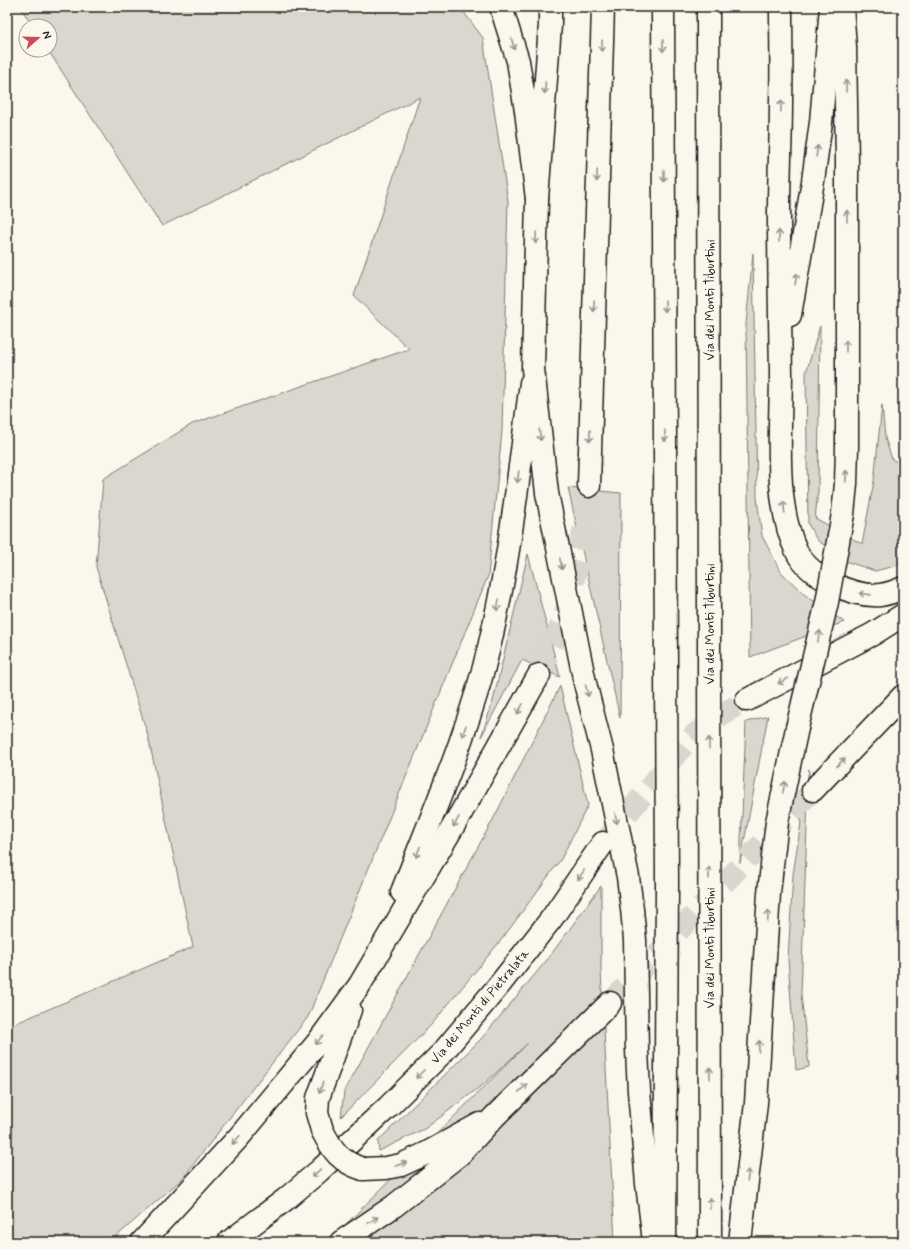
<svg xmlns="http://www.w3.org/2000/svg" width="910" height="1249" font-family="Mynerve,sans-serif">
  <style>
    .green { fill: #dad7ce; stroke: #7b7a75 }
    .lines { fill: none; stroke-linecap: round; stroke-linejoin: round }
    .minor-tunnel { stroke: #dad6cd; stroke-width: 22; stroke-dasharray: 22 11; stroke-linecap: butt }
    .minor-casing { stroke: #1c1c1c; stroke-width: 25 }
    .major-casing { stroke: #1c1c1c; stroke-width: 25 }
    .highway-casing { stroke: #1c1c1c; stroke-width: 25 }
    .minor { stroke: #fbf7ec; stroke-width: 22 }
    .major { stroke: #fbf7ec; stroke-width: 22 }
    .highway { stroke: #fbf7ec; stroke-width: 22 }
    .minor-bridge-casing { stroke: #1c1c1c; stroke-width: 25; stroke-linecap: butt }
    .major-bridge-casing { stroke: #1c1c1c; stroke-width: 25; stroke-linecap: butt }
    .minor-bridge { stroke: #fbf7ec; stroke-width: 22 }
    .major-bridge { stroke: #fbf7ec; stroke-width: 22 }
    .oneway { stroke: #97948e }
    .labels { text-anchor: middle; stroke-width: 3; stroke-linejoin: round; paint-order: stroke }
    .street-label { font-size: 13px; fill: #1c1c1c; stroke: #fbf7ec }
  </style>
  <rect width="100%" height="100%" fill="#fbf7ec"/>
  <filter id="ink" filterUnits="userSpaceOnUse"><feTurbulence type="fractalNoise" baseFrequency=".025" numOctaves="2"/><feDisplacementMap in="SourceGraphic" scale="8" xChannelSelector="R" yChannelSelector="G"/><feConvolveMatrix kernelMatrix="1 2 1 2 8 2 1 2 1" color-interpolation-filters="sRGB"/></filter>
  <g filter="url(#ink)">
    <g class="green">
      <polygon points="20,7 460,7 483,38 508,201 502,431 488,576 308,1017 182,1179 110,1242 7,1242 7,1027 193,947 148,736 96,567 103,479 192,424 409,349 354,296 420,97 162,226 48,50 50,50 50,26 33,26"/>
      <polygon points="753,253 757,498 762,536 781,572 805,595 844,622 750,657 746,324"/>
      <polygon points="820,326 818,492 815,518 862,544 874,481 882,405 885,438 892,459 903,466 903,564 875,571 848,562 817,540 808,524 806,373"/>
      <polygon points="568,488 621,493 620,718"/>
      <polygon points="528,554 560,677 522,660 481,737 493,701"/>
      <polygon points="560,686 588,805 561,859 502,939 432,1024 341,1117 344,1092 496,814"/>
      <polygon points="768,716 740,863 746,722"/>
      <polygon points="809,769 801,994 809,1067 796,1070 788,959 793,875"/>
      <polygon points="601,886 601,971 615,1242 328,1242 528,1043 485,1083 426,1128 379,1151 378,1141 481,1039 547,960"/>
    </g>
    <g class="lines">
      <g class="minor-tunnel">
        <path d="M539,675C551,649 563,623 570,595C580,560 584,523 589,486"/>
        <polyline points="607,839 679,751 694,735 727,711 747,700"/>
        <polyline points="610,1003 813,790"/>
      </g>
      <defs>
        <g id="minor">
          <polyline points="663,7 667,884 665,1242"/>
          <path d="M781,7C781,38 782,70 781,101C781,138 779,175 779,212C779,266 780,320 781,373C781,427 773,504 797,552C810,578 853,597 880,595C888,594 896,591 903,588"/>
          <polyline points="790,315 813,181 821,122 831,7"/>
          <polyline points="589,486 603,7"/>
          <polyline points="747,700 873,634 903,615"/>
          <polyline points="813,790 903,696"/>
          <path d="M402,892C434,810 470,729 490,643C510,558 519,470 531,383"/>
          <polyline points="322,1130 317,1113 318,1098 350,1010"/>
          <polyline points="363,1169 386,1168 401,1165 427,1153 480,1124"/>
          <polyline points="142,1242 239,1137 318,1042 359,986 457,820 539,675"/>
          <polyline points="229,1242 286,1199 319,1171 387,1108 443,1052 500,984 552,918 603,843"/>
          <polyline points="341,1242 394,1206 460,1154 495,1116 610,1003"/>
        </g>
        <g id="major">
          <polyline points="501,7 518,61 526,111 537,199 533,369 547,493 585,683 602,750 628,877 632,909 635,940 637,1050 639,1091 647,1184 654,1242"/>
          <polyline points="708,7 710,1242"/>
          <polyline points="842,7 845,47 847,162 847,447 846,484 843,514"/>
          <polyline points="740,1242 756,1103 769,893 774,847 777,822 797,728"/>
        </g>
        <polyline id="highway" points="537,199 550,25 550,7"/>
      </defs>
      <use href="#minor" class="minor-casing"/>
      <use href="#major" class="major-casing"/>
      <use href="#highway" class="highway-casing"/>
      <use href="#minor" class="minor"/>
      <use href="#major" class="major"/>
      <use href="#highway" class="highway"/>
      <defs>
        <path id="minor-bridge" d="M322,1130C332,1150 340,1162 363,1169"/>
        <polyline id="major-bridge" points="797,728 827,602 843,514"/>
      </defs>
      <use href="#minor-bridge" class="minor-bridge-casing"/>
      <use href="#major-bridge" class="major-bridge-casing"/>
      <use href="#minor-bridge" class="minor-bridge"/>
      <use href="#major-bridge" class="major-bridge"/>
    </g>
    <defs><path id="oneway-shaft" d="M-6 0H5M1.5-3L5.5 0L1.5 3" fill="none" stroke-width="1.6" stroke-linecap="round" stroke-linejoin="round"/></defs>
    <g class="oneway">
      <use href="#oneway-shaft" transform="translate(513 44) rotate(74)"/>
      <use href="#oneway-shaft" transform="translate(602 46) rotate(92)"/>
      <use href="#oneway-shaft" transform="translate(663 46) rotate(90)"/>
      <use href="#oneway-shaft" transform="translate(846 86) rotate(-91)"/>
      <use href="#oneway-shaft" transform="translate(545 88) rotate(94)"/>
      <use href="#oneway-shaft" transform="translate(781 106) rotate(-89)"/>
      <use href="#oneway-shaft" transform="translate(817 151) rotate(-82)"/>
      <use href="#oneway-shaft" transform="translate(597 176) rotate(92)"/>
      <use href="#oneway-shaft" transform="translate(664 176) rotate(90)"/>
      <use href="#oneway-shaft" transform="translate(847 216) rotate(-90)"/>
      <use href="#oneway-shaft" transform="translate(779 236) rotate(-91)"/>
      <use href="#oneway-shaft" transform="translate(536 238) rotate(92)"/>
      <use href="#oneway-shaft" transform="translate(796 279) rotate(-81)"/>
      <use href="#oneway-shaft" transform="translate(594 306) rotate(92)"/>
      <use href="#oneway-shaft" transform="translate(665 306) rotate(90)"/>
      <use href="#oneway-shaft" transform="translate(846 346) rotate(-90)"/>
      <use href="#oneway-shaft" transform="translate(540 435) rotate(83)"/>
      <use href="#oneway-shaft" transform="translate(590 436) rotate(91)"/>
      <use href="#oneway-shaft" transform="translate(665 436) rotate(90)"/>
      <use href="#oneway-shaft" transform="translate(846 476) rotate(-89)"/>
      <use href="#oneway-shaft" transform="translate(518 477) rotate(98)"/>
      <use href="#oneway-shaft" transform="translate(784 507) rotate(-97)"/>
      <use href="#oneway-shaft" transform="translate(561 564) rotate(78)"/>
      <use href="#oneway-shaft" transform="translate(865 594) rotate(-172)"/>
      <use href="#oneway-shaft" transform="translate(498 605) rotate(101)"/>
      <use href="#oneway-shaft" transform="translate(819 636) rotate(-77)"/>
      <use href="#oneway-shaft" transform="translate(783 681) rotate(152)"/>
      <use href="#oneway-shaft" transform="translate(587 691) rotate(76)"/>
      <use href="#oneway-shaft" transform="translate(520 709) rotate(120)"/>
      <use href="#oneway-shaft" transform="translate(464 731) rotate(109)"/>
      <use href="#oneway-shaft" transform="translate(709 743) rotate(-90)"/>
      <use href="#oneway-shaft" transform="translate(841 762) rotate(-46)"/>
      <use href="#oneway-shaft" transform="translate(784 787) rotate(-78)"/>
      <use href="#oneway-shaft" transform="translate(616 818) rotate(78)"/>
      <use href="#oneway-shaft" transform="translate(456 822) rotate(120)"/>
      <use href="#oneway-shaft" transform="translate(418 852) rotate(111)"/>
      <use href="#oneway-shaft" transform="translate(709 873) rotate(-90)"/>
      <use href="#oneway-shaft" transform="translate(581 875) rotate(124)"/>
      <use href="#oneway-shaft" transform="translate(768 916) rotate(-86)"/>
      <use href="#oneway-shaft" transform="translate(319 1040) rotate(128)"/>
      <use href="#oneway-shaft" transform="translate(759 1046) rotate(-86)"/>
      <use href="#oneway-shaft" transform="translate(710 1073) rotate(-90)"/>
      <use href="#oneway-shaft" transform="translate(420 1074) rotate(135)"/>
      <use href="#oneway-shaft" transform="translate(321 1088) rotate(108)"/>
      <use href="#oneway-shaft" transform="translate(523 1088) rotate(-44)"/>
      <use href="#oneway-shaft" transform="translate(236 1140) rotate(132)"/>
      <use href="#oneway-shaft" transform="translate(401 1164) rotate(-19)"/>
      <use href="#oneway-shaft" transform="translate(316 1173) rotate(139)"/>
      <use href="#oneway-shaft" transform="translate(748 1175) rotate(-84)"/>
      <use href="#oneway-shaft" transform="translate(710 1203) rotate(-90)"/>
      <use href="#oneway-shaft" transform="translate(373 1220) rotate(-34)"/>
    </g>
  </g>
  <g class="labels">
    <g class="street-label">
      <text transform="translate(709 300) rotate(-90)" y="5">Via dei Monti Tiburtini</text>
      <text transform="translate(709 624) rotate(-90)" y="5">Via dei Monti Tiburtini</text>
      <text transform="translate(709 948) rotate(-90)" y="5">Via dei Monti Tiburtini</text>
      <text transform="translate(479 1006) rotate(-50)" y="5">Via dei Monti di Pietralata</text>
    </g>
  </g>
  <rect width="910" height="1249" fill="none" stroke="#fbf7ec" stroke-width="24"/>
  <rect x="12" y="12" width="886" height="1225" fill="none" stroke="#1c1c1c" stroke-width="1.5" filter="url(#ink)"/>
  <g transform="translate(38 38) rotate(70)"><circle r="19" fill="#fbf7ec" stroke="#a29f99"/>
  <path d="M0-3L7 15L0 10L-7 15Z" fill="#d1495b"/>
  <text y="-6" font-size="11" font-weight="bold" text-anchor="middle" fill="#1c1c1c">N</text>
  </g>
</svg>
